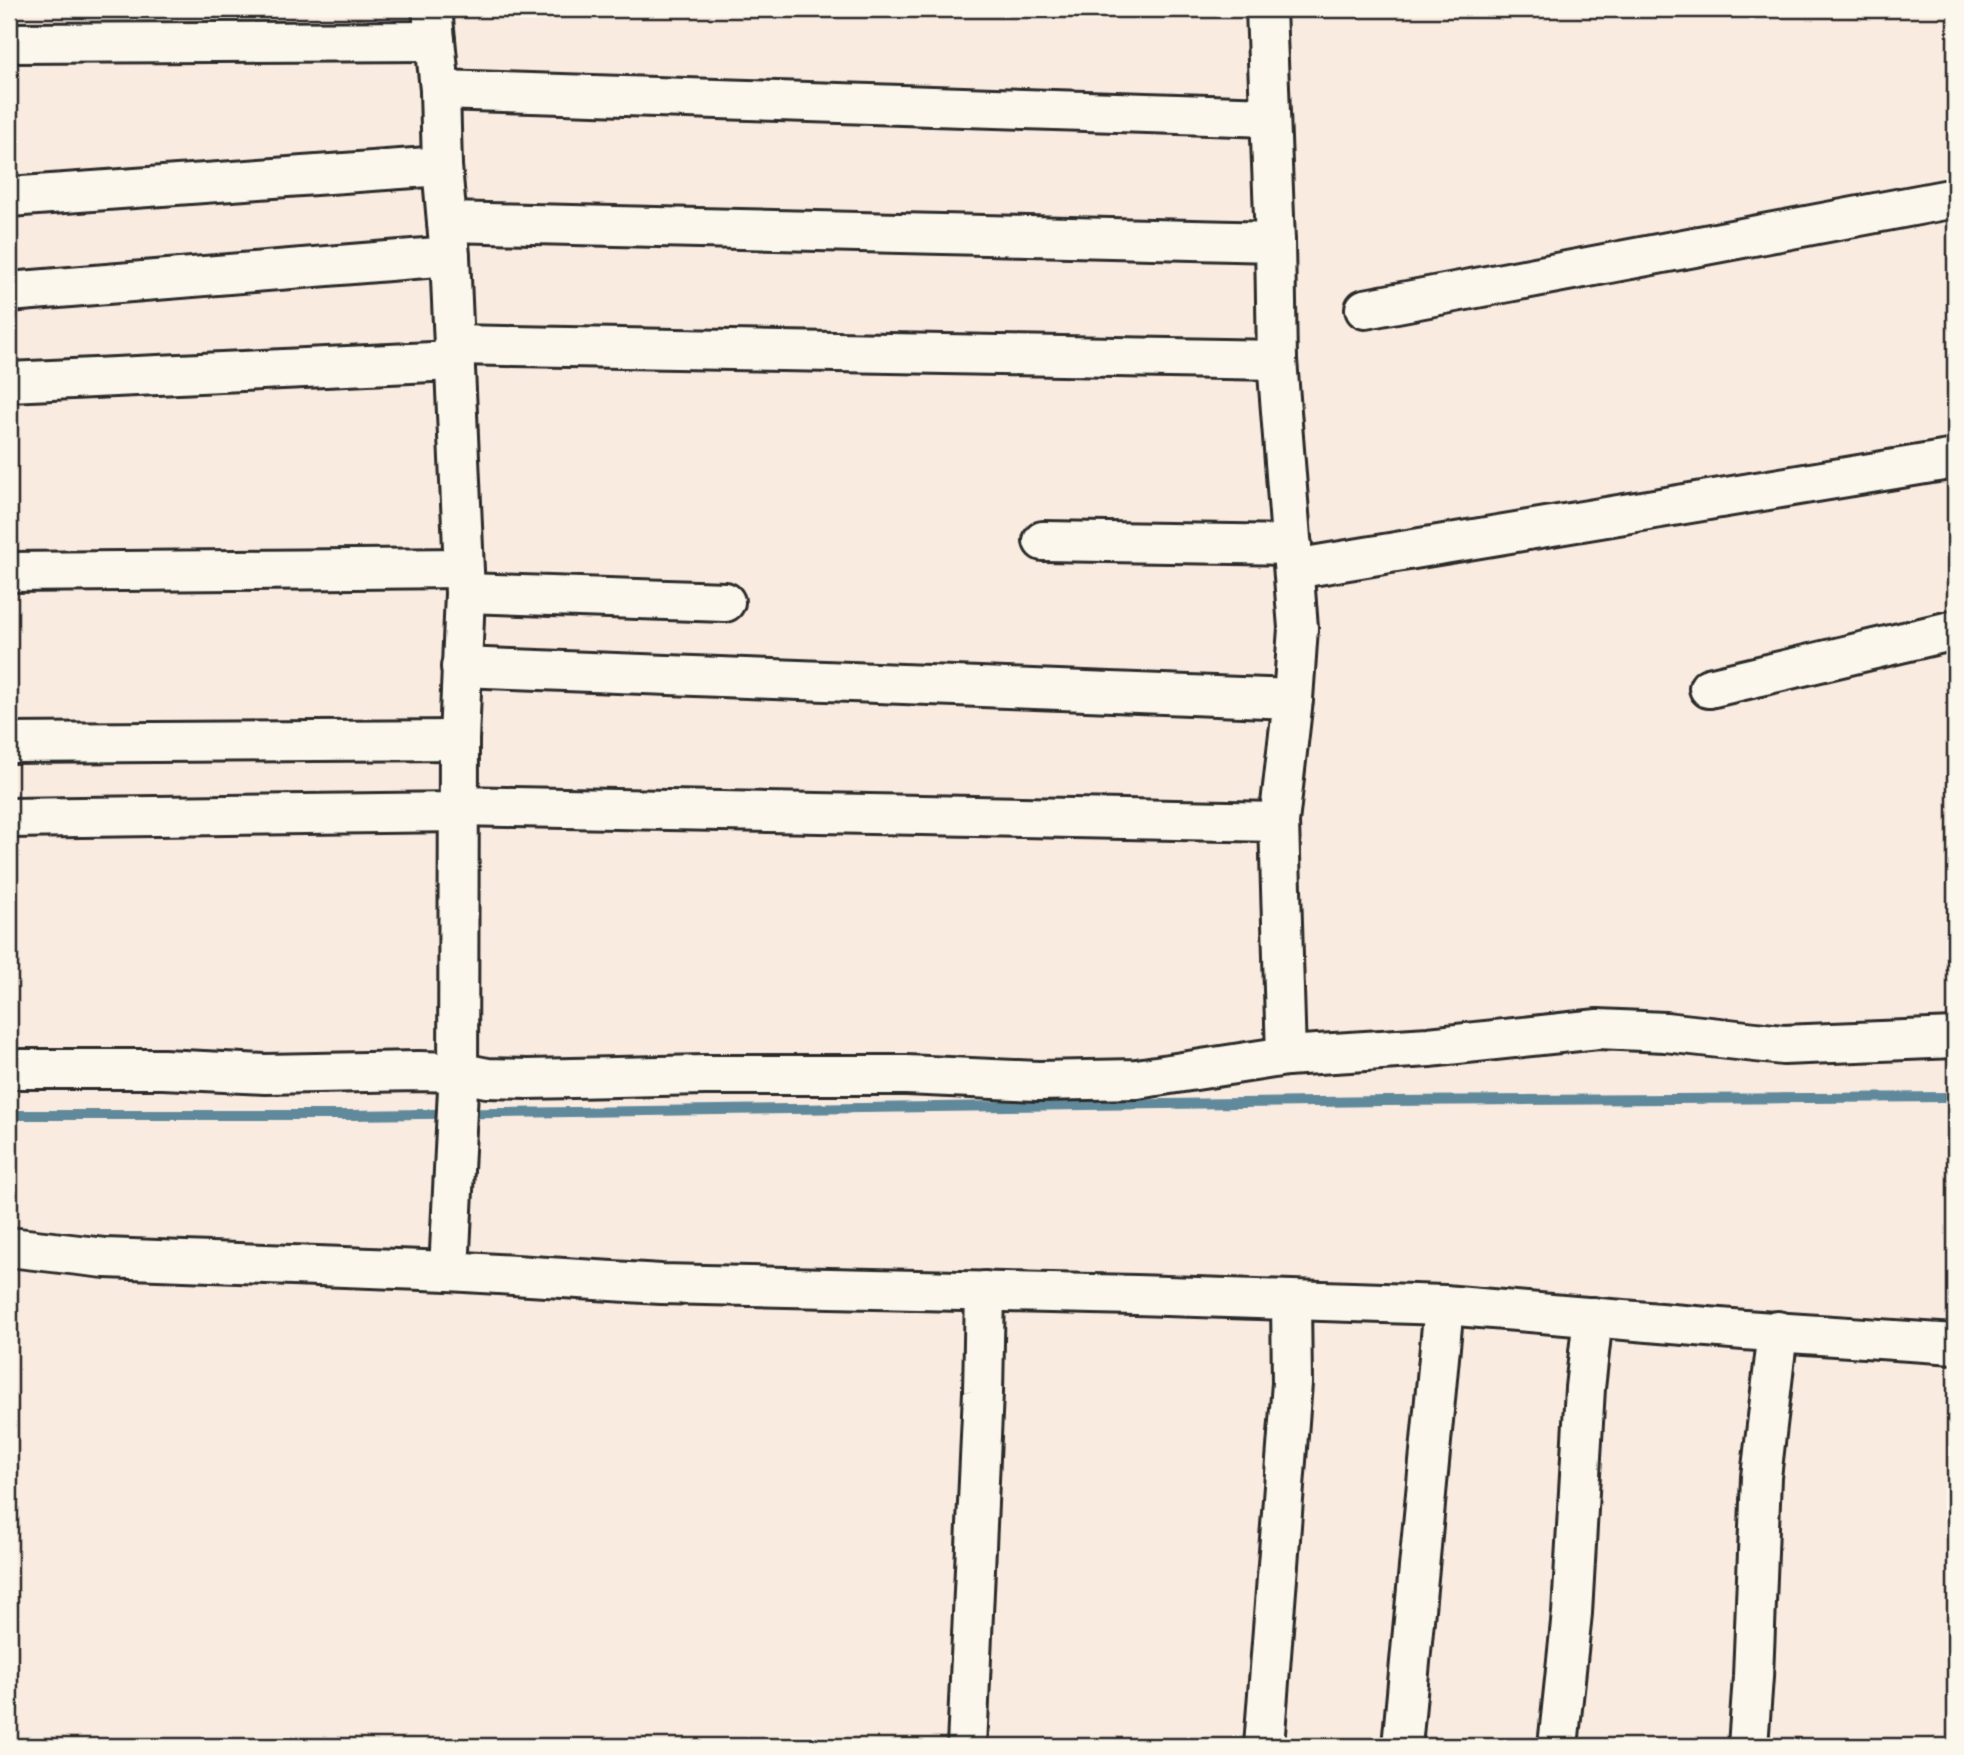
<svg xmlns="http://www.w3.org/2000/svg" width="1964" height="1755" font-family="Itim,sans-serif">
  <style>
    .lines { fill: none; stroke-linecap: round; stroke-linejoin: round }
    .stream { stroke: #60899b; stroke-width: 10 }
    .minor-casing { stroke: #2b2b2b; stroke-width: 44 }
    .secondary-casing { stroke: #2b2b2b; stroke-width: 44 }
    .minor { stroke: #fbf7ec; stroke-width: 38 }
    .secondary { stroke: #fbf7ec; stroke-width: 38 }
  </style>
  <rect width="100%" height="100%" fill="#faebe0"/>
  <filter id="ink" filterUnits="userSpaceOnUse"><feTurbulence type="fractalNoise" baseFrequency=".0143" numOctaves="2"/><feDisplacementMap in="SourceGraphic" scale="14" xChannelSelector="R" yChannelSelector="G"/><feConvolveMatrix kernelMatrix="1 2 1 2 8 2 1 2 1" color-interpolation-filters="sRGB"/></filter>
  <g filter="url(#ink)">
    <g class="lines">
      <polyline class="stream" points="9,1115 349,1115 1385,1101 1955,1097"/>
      <defs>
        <g id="minor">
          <polyline points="432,9 440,90 442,166 450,256 465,593 459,740 458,1089 449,1271"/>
          <polyline points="1266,9 1275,242 1277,360 1298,628 1293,699 1279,822 1286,1056"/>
          <polyline points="9,43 435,41"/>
          <polyline points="440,90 1270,117"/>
          <polyline points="9,197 442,166"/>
          <polyline points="447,222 1275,242"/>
          <polyline points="9,292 450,256"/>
          <polyline points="1365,309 1955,198"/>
          <polyline points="454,345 1277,360"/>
          <polyline points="9,382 453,361"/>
          <polyline points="1043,541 1292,545"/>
          <polyline points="1294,569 1955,459"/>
          <polyline points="9,572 463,568"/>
          <polyline points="465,593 725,602"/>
          <polyline points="461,667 1293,699"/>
          <polyline points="1709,688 1955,630"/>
          <polyline points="9,743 459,740"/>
          <polyline points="459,806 1279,822"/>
          <polyline points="9,818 459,812"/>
          <polyline points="9,1069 163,1069 265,1074 418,1071 457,1072 487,1078 528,1079 705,1075 906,1075 1038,1081 1137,1079 1286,1056 1429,1047 1598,1029 1665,1032 1783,1045 1955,1038"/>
          <polyline points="967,1746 983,1392 985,1291"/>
          <polyline points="1264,1746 1292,1383 1291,1302"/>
          <polyline points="1402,1746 1444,1305"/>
          <polyline points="1558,1746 1572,1613 1585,1388 1593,1317"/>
          <polyline points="1748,1746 1753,1677 1761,1477 1778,1331"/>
        </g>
        <polyline id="secondary" points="9,1247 105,1258 449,1271 661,1284 1136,1295 1444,1305 1744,1330 1955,1344"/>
      </defs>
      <use href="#minor" class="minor-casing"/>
      <use href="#secondary" class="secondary-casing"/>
      <use href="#minor" class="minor"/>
      <use href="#secondary" class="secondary"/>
    </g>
  </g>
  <rect width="1964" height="1755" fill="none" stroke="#fbf7ec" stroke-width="35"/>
  <rect x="18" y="18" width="1929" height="1720" fill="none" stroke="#2b2b2b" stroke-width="2.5" filter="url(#ink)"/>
</svg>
